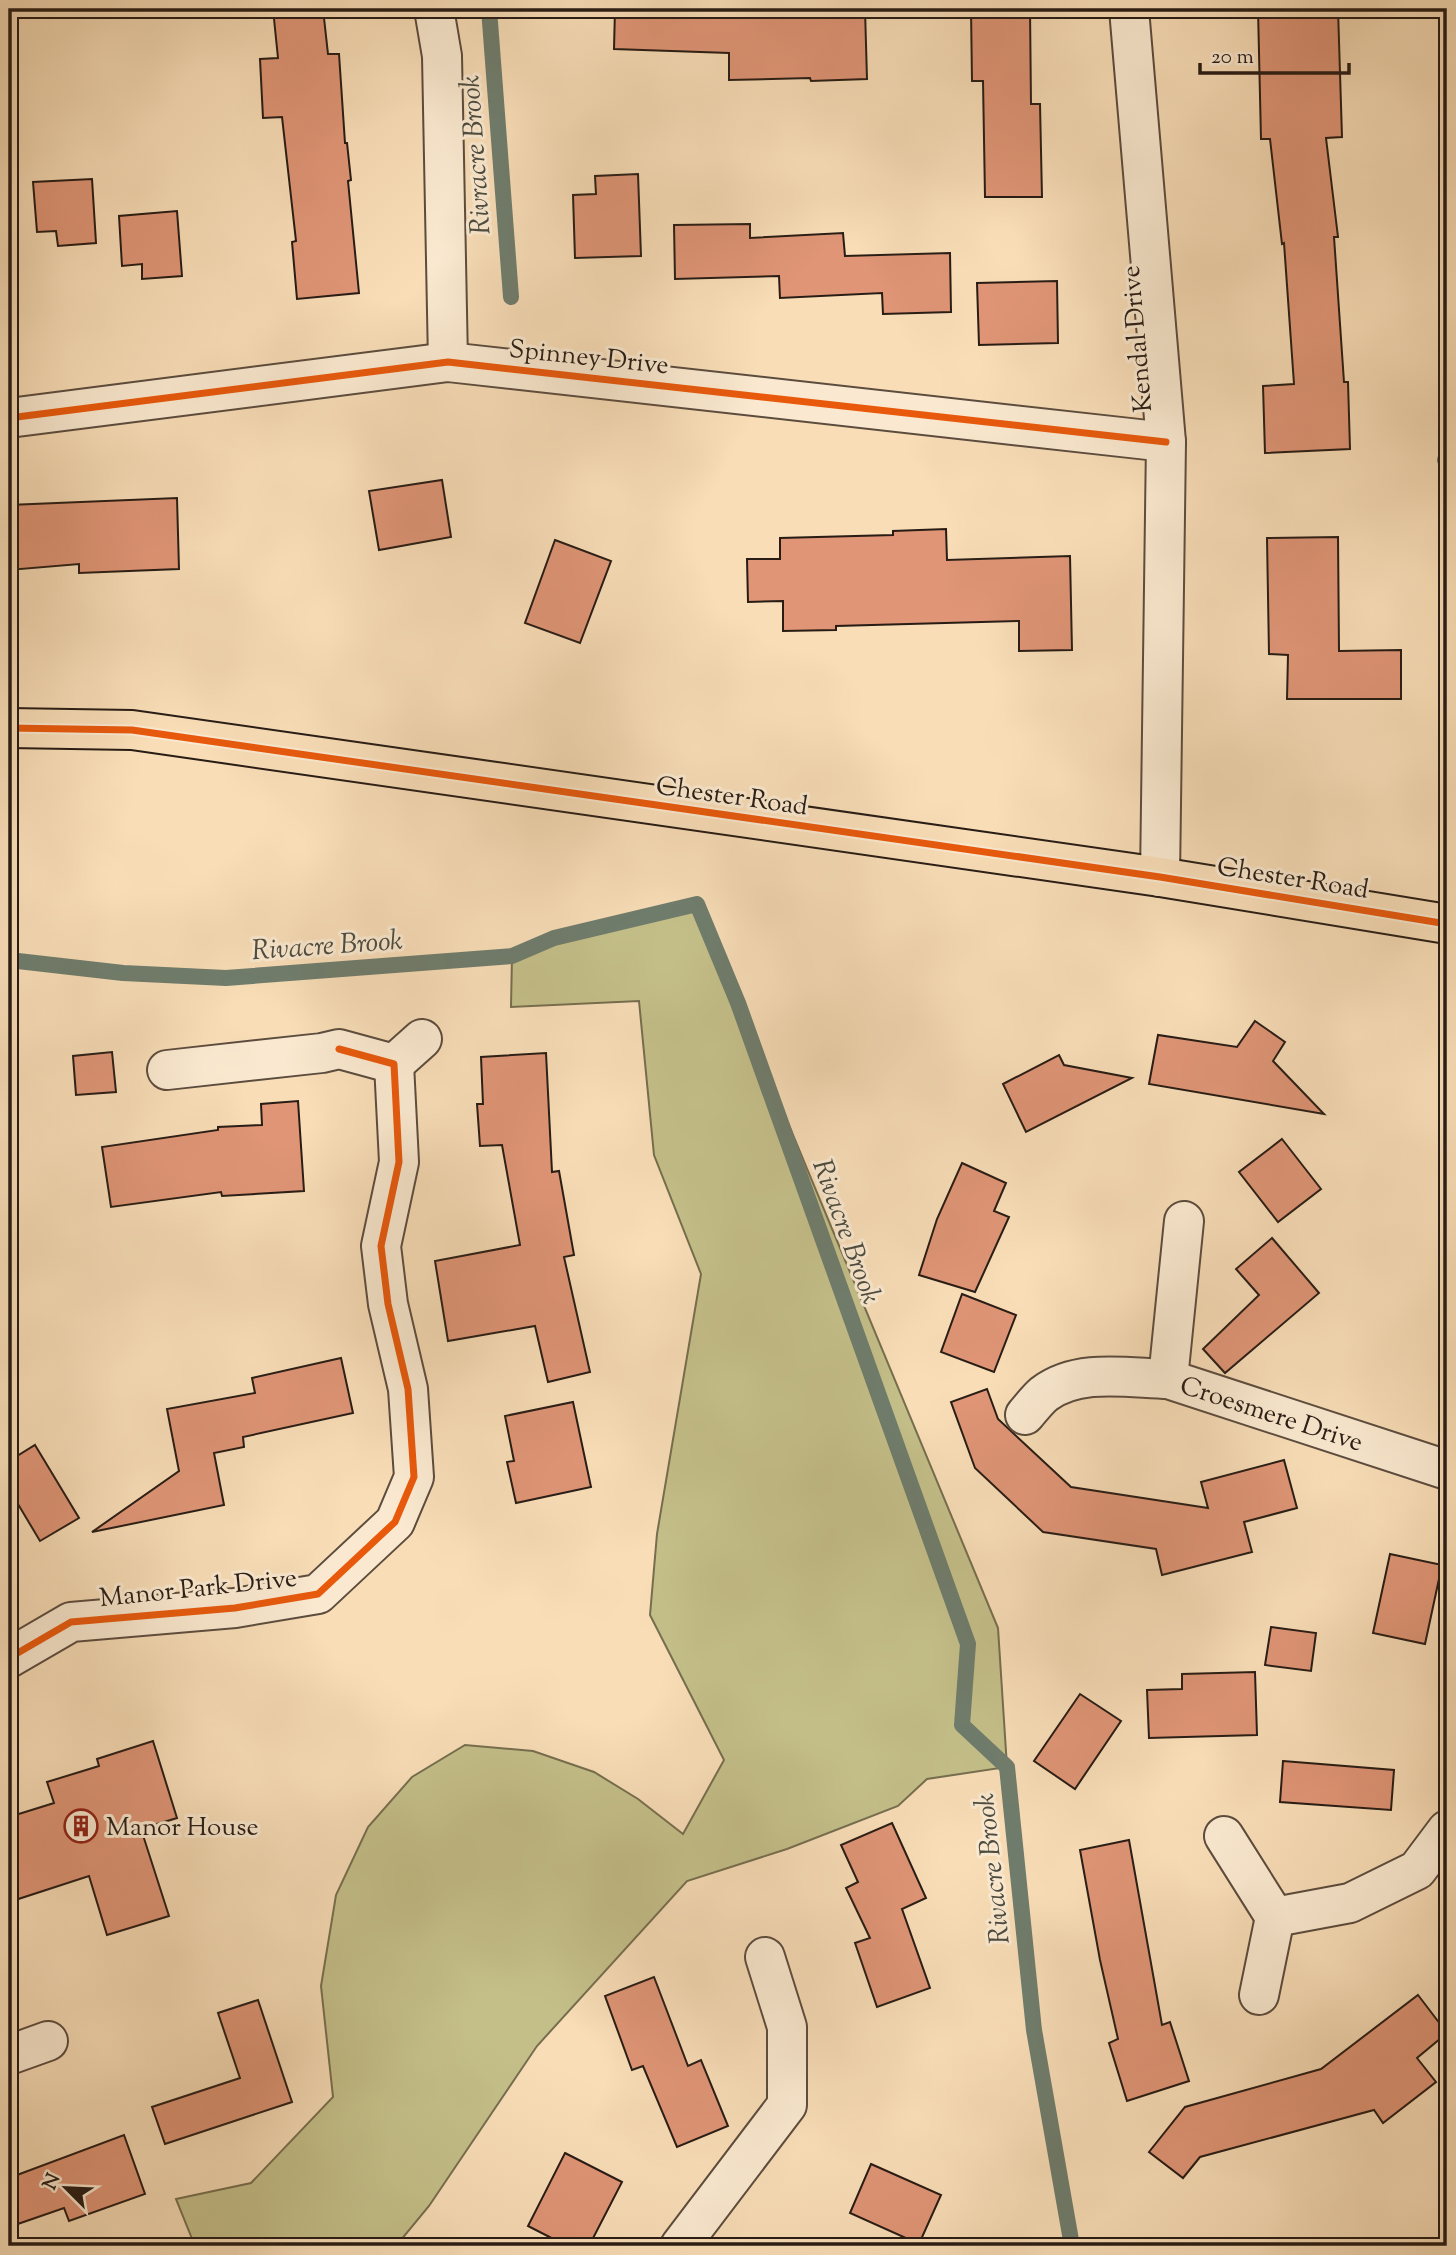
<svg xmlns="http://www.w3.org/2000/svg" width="1456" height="2255" font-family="'Sorts Mill Goudy',serif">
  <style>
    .green { fill: #c4bf89; stroke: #766e4f; stroke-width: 2 }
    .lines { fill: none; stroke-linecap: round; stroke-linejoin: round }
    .stream { stroke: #6f7d6d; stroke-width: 16 }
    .building { fill: #df9576; stroke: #281c15; stroke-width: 2 }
    .minor-casing { stroke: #5c4c3e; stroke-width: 42 }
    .major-casing { stroke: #281c15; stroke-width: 42 }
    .minor { stroke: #fae9d0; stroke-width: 38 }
    .major { stroke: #f8ddb7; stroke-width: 38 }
    .cycleway-casing { stroke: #fae9d0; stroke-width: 11 }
    .cycleway { stroke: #e8590c; stroke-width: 7 }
    .labels { text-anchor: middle; stroke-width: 6; stroke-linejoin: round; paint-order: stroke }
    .street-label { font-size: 26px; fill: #281c15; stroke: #fae9d0 }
    .poi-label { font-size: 26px; fill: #281c15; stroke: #fae9d0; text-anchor: start }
    .water-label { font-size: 28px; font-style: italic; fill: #4c4c41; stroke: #fae9d0 }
  </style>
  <rect width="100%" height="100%" fill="#f8ddb7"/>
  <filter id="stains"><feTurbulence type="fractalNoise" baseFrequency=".00286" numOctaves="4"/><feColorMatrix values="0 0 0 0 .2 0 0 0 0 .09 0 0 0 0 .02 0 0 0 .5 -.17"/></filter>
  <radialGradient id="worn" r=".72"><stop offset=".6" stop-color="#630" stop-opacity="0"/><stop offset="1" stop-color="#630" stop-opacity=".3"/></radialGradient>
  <polygon class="green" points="697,904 998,1628 1007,1767 927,1779 898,1806 787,1849 687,1881 537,2046 429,2206 396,2246 195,2246 176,2199 251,2183 333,2097 321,1986 336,1895 368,1827 412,1777 465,1745 533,1751 594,1772 638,1799 683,1834 724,1760 650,1615 657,1534 701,1274 654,1155 639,1001 511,1007 512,956 554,938"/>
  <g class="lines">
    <g class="stream">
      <polyline points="489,9 511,297"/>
      <polyline points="1445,460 1447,461"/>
      <polyline points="9,960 123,973 226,978 512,956 554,938 697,904 738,1003 968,1644 962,1725 1007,1767 1034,2030 1072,2246"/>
    </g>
  </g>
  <g class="building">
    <polygon points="273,9 323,9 328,54 339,54 345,143 347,143 351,180 348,181 359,293 297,299 292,242 296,241 282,117 263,118 260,59 278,58"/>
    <polygon points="615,9 865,9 867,79 811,81 810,78 729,80 729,53 614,49"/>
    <polygon points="971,9 1030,9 1031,104 1040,104 1042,197 985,197 983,81 972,81"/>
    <polygon points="1258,9 1338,9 1342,137 1326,138 1338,237 1334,237 1344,382 1348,382 1350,449 1265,453 1263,386 1294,384 1284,243 1282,244 1270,139 1261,139"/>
    <polygon points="638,174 641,256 575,258 573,195 596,194 595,176"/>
    <polygon points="92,179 96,243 58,246 56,231 37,232 33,182"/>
    <polygon points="177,211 182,276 142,279 142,264 122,266 119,216"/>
    <polygon points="750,224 750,238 843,233 845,256 950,253 951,312 883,314 882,293 780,298 779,276 675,279 674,225"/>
    <polygon points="1057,281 1058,343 979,345 977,283"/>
    <polygon points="442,480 451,537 379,550 369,491"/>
    <polygon points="177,498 179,569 79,573 79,564 9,570 9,505"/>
    <polygon points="946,529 947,560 1070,556 1072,650 1019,651 1019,621 836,626 836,630 783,631 783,601 748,602 747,559 780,559 780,538 893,535 893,531"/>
    <polygon points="1338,537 1339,651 1401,650 1401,699 1287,699 1288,655 1269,654 1267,538"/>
    <polygon points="555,540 611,561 580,643 525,623"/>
    <polygon points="1255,1021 1285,1042 1273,1061 1324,1114 1149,1084 1158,1035 1237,1047"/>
    <polygon points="112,1052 116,1092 76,1095 73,1056"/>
    <polygon points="546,1053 552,1172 559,1171 574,1255 564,1257 590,1372 548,1382 535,1326 448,1341 435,1261 520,1245 502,1145 480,1146 477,1104 483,1104 481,1057"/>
    <polygon points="1059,1055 1064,1065 1132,1078 1026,1132 1003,1084"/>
    <polygon points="298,1101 304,1191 222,1196 221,1192 111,1207 102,1147 218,1130 218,1127 262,1125 261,1104"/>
    <polygon points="1282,1139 1321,1189 1278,1222 1239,1172"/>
    <polygon points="962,1163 1006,1183 994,1211 1009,1217 975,1292 919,1275 937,1219"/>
    <polygon points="1272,1238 1319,1293 1225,1373 1203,1349 1259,1295 1236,1269"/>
    <polygon points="962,1294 1016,1315 994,1372 941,1352"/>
    <polygon points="341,1358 353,1413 243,1437 244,1447 214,1453 224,1505 92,1532 179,1471 167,1409 255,1393 252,1378"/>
    <polygon points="987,1389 998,1419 1071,1487 1208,1508 1201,1482 1284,1460 1297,1508 1244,1522 1252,1552 1162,1575 1156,1549 1043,1532 975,1468 951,1402"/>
    <polygon points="573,1402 591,1487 516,1503 507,1462 514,1461 505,1416"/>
    <polygon points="35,1445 79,1518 40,1541 9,1489 9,1461"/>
    <polygon points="1390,1554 1442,1565 1425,1644 1373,1633"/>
    <polygon points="1271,1627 1316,1633 1311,1671 1265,1665"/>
    <polygon points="1255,1672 1257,1735 1149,1738 1147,1690 1182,1689 1182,1674"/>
    <polygon points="1080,1694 1121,1721 1075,1789 1034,1761"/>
    <polygon points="153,1741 177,1818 141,1829 169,1916 107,1935 89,1876 9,1902 9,1817 54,1803 47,1782 99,1766 97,1759"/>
    <polygon points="1283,1761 1394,1770 1391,1810 1280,1802"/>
    <polygon points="892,1823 926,1898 902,1909 930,1988 877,2007 855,1943 870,1938 846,1888 858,1882 841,1845"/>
    <polygon points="1129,1840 1162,2025 1170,2022 1189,2081 1127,2101 1109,2043 1118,2039 1100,1960 1080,1850"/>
    <polygon points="654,1977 688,2066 701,2060 728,2126 677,2147 643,2066 632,2070 605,1996"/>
    <polygon points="1418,1995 1447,2033 1417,2058 1436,2082 1383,2123 1374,2110 1200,2157 1183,2178 1149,2152 1185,2107 1321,2069"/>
    <polygon points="258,2000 292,2102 165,2144 152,2107 240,2078 218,2013"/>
    <polygon points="124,2135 145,2194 69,2221 64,2208 9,2227 9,2178"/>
    <polygon points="565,2153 622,2182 589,2246 567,2246 528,2226"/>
    <polygon points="871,2164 941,2195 919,2244 850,2213"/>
  </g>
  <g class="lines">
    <defs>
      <g id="minor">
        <polyline points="434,9 442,56 448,362"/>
        <polyline points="1129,9 1166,442 1160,877"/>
        <polyline points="9,418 448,362 1166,442"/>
        <polyline points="394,1064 422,1039"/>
        <path id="s1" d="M1184,1221L1168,1379L1447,1470"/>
        <path d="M1025,1415C1031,1408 1037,1400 1044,1394C1078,1368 1128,1378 1168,1379"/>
        <polyline points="9,1658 71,1622 235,1608 318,1594 395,1522 414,1477 408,1389 388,1304 381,1246 399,1162 394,1064 339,1049 322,1053 167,1070"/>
        <polyline points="1224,1836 1275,1917"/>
        <polyline points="1259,1995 1275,1917 1350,1903 1417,1870 1447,1830"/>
        <polyline points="9,2055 48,2041"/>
        <polyline points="680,2246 787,2105 787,2027 765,1957"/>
      </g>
      <polyline id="major" points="9,728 132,730 1160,877 1447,924"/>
    </defs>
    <use href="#minor" class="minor-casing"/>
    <use href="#major" class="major-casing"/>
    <use href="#minor" class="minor"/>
    <use href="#major" class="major"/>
    <defs>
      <g id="cycleway">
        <polyline points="9,418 448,362 1166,442"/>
        <polyline points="9,728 132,730 1160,877 1447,924"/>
        <polyline points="9,1658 71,1622 235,1608 318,1594 395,1522 414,1477 408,1389 388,1304 381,1246 399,1162 394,1064 339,1049"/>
      </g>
    </defs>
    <use href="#cycleway" class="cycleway-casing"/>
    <use href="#cycleway" class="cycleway"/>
  </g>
  <defs>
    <symbol id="building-ring" viewBox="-11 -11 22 22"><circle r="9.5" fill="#fae9d0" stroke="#8f2418" stroke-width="1.5"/><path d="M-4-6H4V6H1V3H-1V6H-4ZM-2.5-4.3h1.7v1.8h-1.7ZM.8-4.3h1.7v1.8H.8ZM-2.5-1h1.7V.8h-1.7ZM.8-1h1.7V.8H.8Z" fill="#8f2418"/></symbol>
  </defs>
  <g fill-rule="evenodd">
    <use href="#building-ring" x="62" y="1807" width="38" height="38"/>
  </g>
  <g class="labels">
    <g class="street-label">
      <text transform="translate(1136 339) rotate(-95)" y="9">Kendal Drive</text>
      <text transform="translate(589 356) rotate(6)" y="9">Spinney Drive</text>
      <text transform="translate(732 795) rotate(8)" y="9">Chester Road</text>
      <text transform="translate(1293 877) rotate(9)" y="9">Chester Road</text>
      <text dy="9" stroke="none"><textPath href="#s1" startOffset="268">Croesmere Drive</textPath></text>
      <text transform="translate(198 1587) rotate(-6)" y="9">Manor Park Drive</text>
    </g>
    <g class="poi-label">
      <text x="106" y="1835">Manor House</text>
    </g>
    <g class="water-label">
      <text transform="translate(474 155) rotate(-94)" y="10">Rivracre Brook</text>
      <text transform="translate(327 944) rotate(-4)" y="10">Rivacre Brook</text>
      <text transform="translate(848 1231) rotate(70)" y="10">Rivacre Brook</text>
      <text transform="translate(991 1869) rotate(-96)" y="10">Rivacre Brook</text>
    </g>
  </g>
  <rect width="1456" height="2255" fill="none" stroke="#f8ddb7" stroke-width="35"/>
  <rect x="10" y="10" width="1435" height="2234" fill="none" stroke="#281c15" stroke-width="3.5"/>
  <rect x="18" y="18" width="1421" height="2220" fill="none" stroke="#281c15" stroke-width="2"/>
  <g transform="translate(66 2188) rotate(294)" stroke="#fae9d0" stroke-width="5" paint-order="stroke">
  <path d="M0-5L12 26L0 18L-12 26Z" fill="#281c15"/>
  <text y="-10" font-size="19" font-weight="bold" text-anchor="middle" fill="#281c15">N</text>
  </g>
  <path d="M1200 63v10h149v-10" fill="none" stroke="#281c15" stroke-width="3.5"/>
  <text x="1211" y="63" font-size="21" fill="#281c15" stroke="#fae9d0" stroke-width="5" paint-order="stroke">20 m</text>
  <rect width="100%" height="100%" filter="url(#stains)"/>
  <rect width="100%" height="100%" fill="url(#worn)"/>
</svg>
